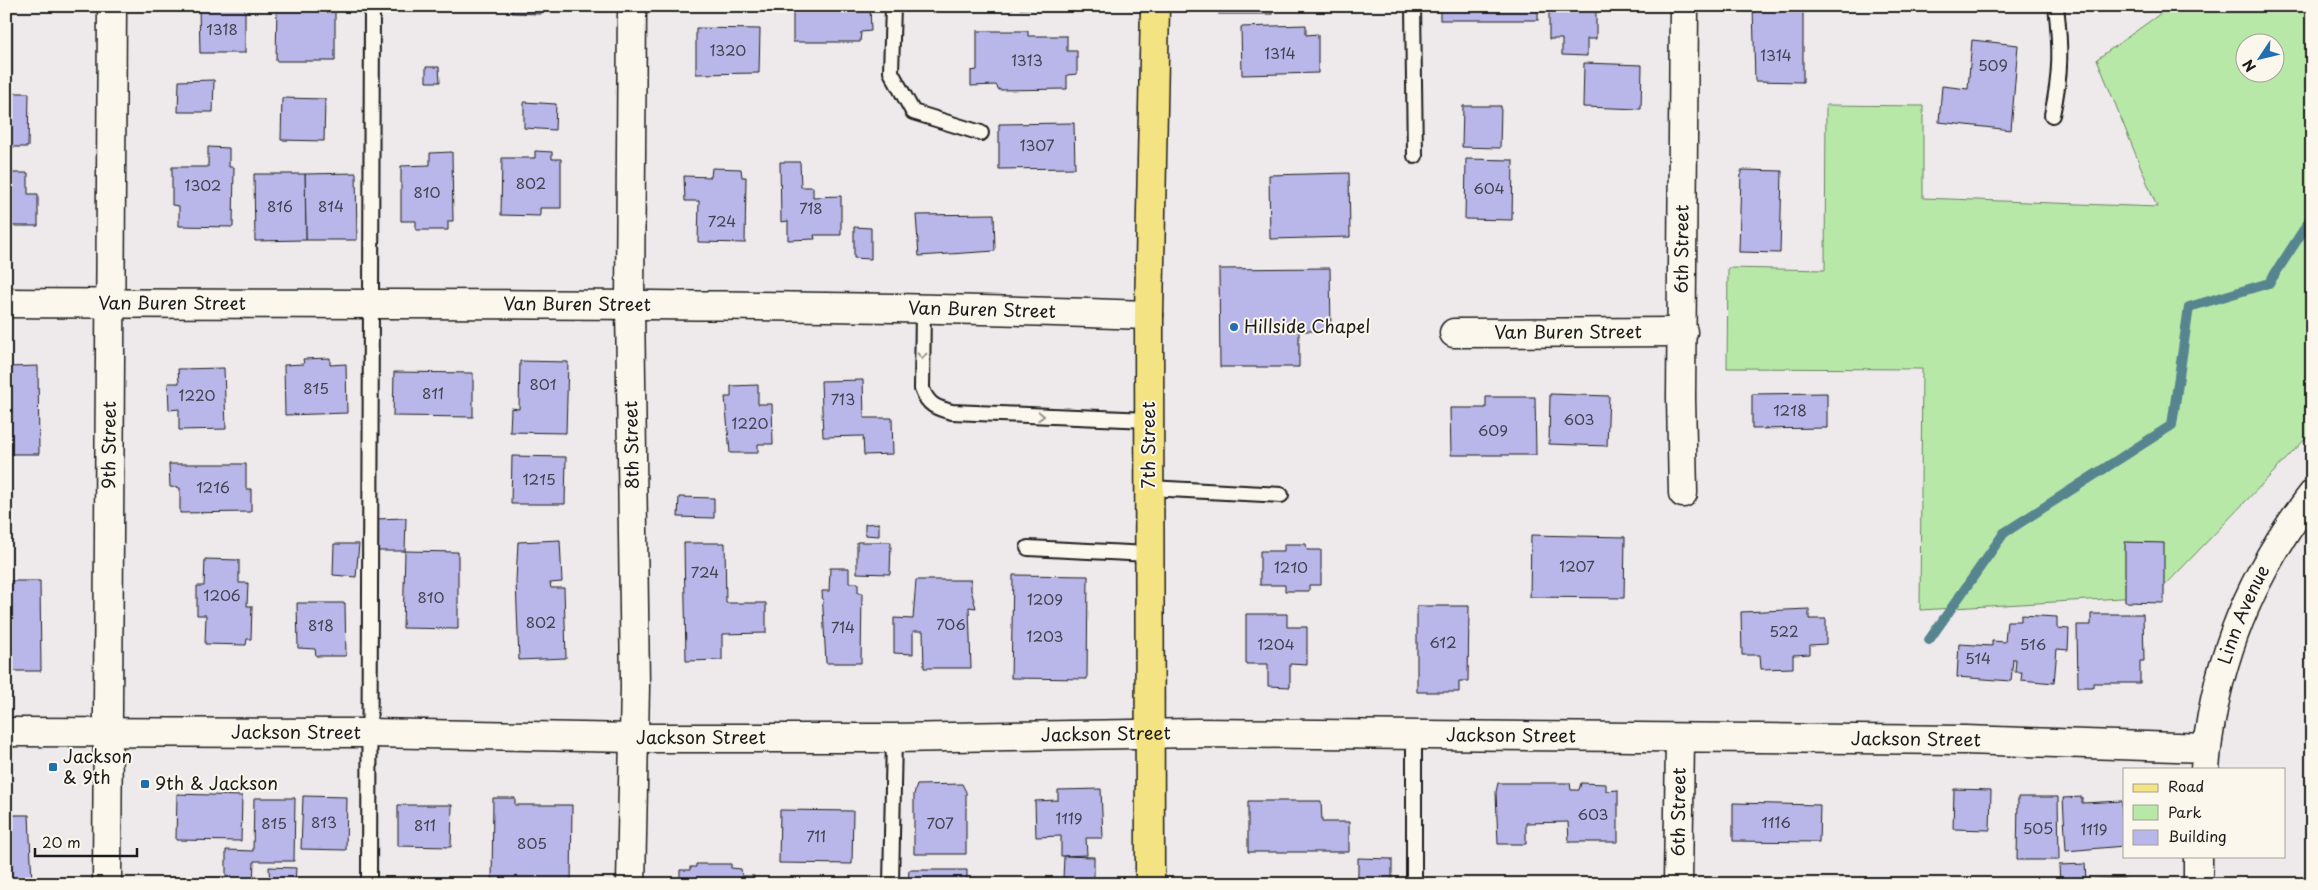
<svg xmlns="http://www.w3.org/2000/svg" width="2318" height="890" font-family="'Playpen Sans',sans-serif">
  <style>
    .green { fill: #b8e8a8; stroke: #6a8262; fill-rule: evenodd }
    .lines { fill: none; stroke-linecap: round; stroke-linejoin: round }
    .stream { stroke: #578590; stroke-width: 10 }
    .building { fill: #b9b7e9; stroke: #1c1c1c }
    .service-casing { stroke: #1c1c1c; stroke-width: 18 }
    .minor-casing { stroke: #1c1c1c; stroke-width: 31 }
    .tertiary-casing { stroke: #1c1c1c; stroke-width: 31 }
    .secondary-casing { stroke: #1c1c1c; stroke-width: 31 }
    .primary-casing { stroke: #1c1c1c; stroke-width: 31 }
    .service { stroke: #fbf7ec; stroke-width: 14 }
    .minor { stroke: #fbf7ec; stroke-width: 28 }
    .tertiary { stroke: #fbf7ec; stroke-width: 28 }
    .secondary { stroke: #fbf7ec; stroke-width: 28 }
    .primary { stroke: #f4e382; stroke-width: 28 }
    .oneway { stroke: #97948e }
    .poi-dot { fill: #1f6fb2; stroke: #fbf7ec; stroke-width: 2 }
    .labels { text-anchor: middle; stroke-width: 4; stroke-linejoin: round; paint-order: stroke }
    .number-label { font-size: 15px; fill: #43434f }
    .street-label { font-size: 18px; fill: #1c1c1c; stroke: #fbf7ec }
    .poi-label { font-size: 18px; fill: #1c1c1c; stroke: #fbf7ec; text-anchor: start }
  </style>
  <rect width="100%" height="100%" fill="#eeeaeb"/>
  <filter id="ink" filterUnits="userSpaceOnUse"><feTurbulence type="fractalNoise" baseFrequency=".02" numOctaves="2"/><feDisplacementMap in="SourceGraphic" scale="10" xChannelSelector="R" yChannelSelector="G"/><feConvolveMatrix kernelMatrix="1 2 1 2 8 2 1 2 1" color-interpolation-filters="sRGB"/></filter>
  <g filter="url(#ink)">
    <path class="green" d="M2171,6H2312V432L2155,596L1920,610L1922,369L1727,368L1728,268L1825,270L1826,105L1923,106V198L2157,207L2097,59ZM2246,42H2276V72H2246Z"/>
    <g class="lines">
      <polyline class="stream" points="1929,640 2004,533 2172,425 2189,307 2269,283 2312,217"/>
    </g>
    <g class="building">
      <polygon points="199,6 245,6 245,53 200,53"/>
      <polygon points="277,6 335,6 335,61 276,61"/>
      <polygon points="512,6 541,6 541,14 512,13"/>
      <polygon points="793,6 870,6 871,31 861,32 860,42 793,42"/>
      <polygon points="990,6 1013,6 1013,9 990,8"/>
      <polygon points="1020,6 1064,6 1064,7 1020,9"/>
      <rect x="1219" y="6" width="53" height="8"/>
      <rect x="1440" y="6" width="98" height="14"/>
      <polygon points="1549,6 1596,6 1596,39 1587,39 1587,56 1562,55 1562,39 1549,39"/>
      <polygon points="1753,6 1803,6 1803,82 1755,81"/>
      <rect x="6" y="20" width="6" height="54"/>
      <polygon points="1306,25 1306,35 1318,34 1318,73 1242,75 1241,27"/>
      <polygon points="696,28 760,29 759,73 696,74"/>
      <polygon points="977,31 1028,31 1028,36 1067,36 1067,51 1077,51 1077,74 1067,75 1067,89 999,90 996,85 971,86 971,71 977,70"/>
      <polygon points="1972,40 2018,45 2011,130 1939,122 1942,86 1968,89"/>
      <polygon points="1584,63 1642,65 1641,109 1583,107"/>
      <polygon points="426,67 439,67 440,82 426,82"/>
      <polygon points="214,80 213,112 178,112 179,81"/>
      <polygon points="6,93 29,93 28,147 6,147"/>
      <polygon points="282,98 325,99 324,141 281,140"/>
      <polygon points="524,102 556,104 555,130 524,128"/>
      <polygon points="1463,106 1501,106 1500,148 1462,147"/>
      <polygon points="1074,123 1075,168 999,169 999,124"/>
      <polygon points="208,147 229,148 229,167 234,167 233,227 179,226 179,206 172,205 172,167 208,167"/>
      <polygon points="535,151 552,152 552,159 561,159 561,208 540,208 540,216 501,215 502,158 535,158"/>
      <polygon points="452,152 453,221 448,221 448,230 416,230 416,221 401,221 401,166 430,165 430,153"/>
      <polygon points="1466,159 1513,160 1512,220 1465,219"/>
      <polygon points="780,162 800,162 801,187 813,187 813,197 841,196 841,235 814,235 815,239 788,240 788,221 781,222"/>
      <polygon points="712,168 741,169 742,177 746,177 745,243 698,242 699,201 685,201 684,176 711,177"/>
      <polygon points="1741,170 1782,171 1780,253 1739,252"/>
      <polygon points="6,173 28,173 28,194 38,194 38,226 6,226"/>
      <polygon points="356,173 357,240 306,240 305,174"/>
      <polygon points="1349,173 1350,237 1270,239 1269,175"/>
      <polygon points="254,174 305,174 306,240 255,241"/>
      <polygon points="994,214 995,251 919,256 916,215"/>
      <polygon points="854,227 871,228 871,259 854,258"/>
      <polygon points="1330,268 1331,331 1299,331 1299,367 1220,367 1219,269"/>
      <polygon points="330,358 330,365 346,364 347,413 285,415 284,365 304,364 303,359"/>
      <polygon points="520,361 568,362 566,433 510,432 511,408 519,409"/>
      <polygon points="6,362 8,362 8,367 38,366 39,454 6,454"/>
      <polygon points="224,368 226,429 179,430 179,409 169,410 168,383 179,383 178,369"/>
      <polygon points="394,372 473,373 473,417 393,416"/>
      <polygon points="863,380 864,418 892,418 893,454 864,455 863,436 823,437 821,381"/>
      <polygon points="758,385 758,404 772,404 773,444 758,444 758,453 730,453 725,397 731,397 731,386"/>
      <polygon points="1827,393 1827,428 1752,429 1752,394"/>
      <polygon points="1550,394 1609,396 1607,446 1549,444"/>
      <polygon points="1486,397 1535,397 1536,455 1451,455 1450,408 1486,408"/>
      <polygon points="512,456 566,457 565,504 511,504"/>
      <polygon points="169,464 246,464 246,489 251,489 251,512 180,513 180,488 170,487"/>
      <polygon points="679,497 714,498 714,518 678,517"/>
      <polygon points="406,518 405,551 375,551 375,519"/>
      <polygon points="879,523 879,536 865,535 865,524"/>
      <polygon points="1531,535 1625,537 1624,598 1530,597"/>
      <polygon points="560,540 562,582 550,583 551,588 564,588 566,658 519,660 516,581 518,542"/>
      <polygon points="857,542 891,542 890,574 857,573"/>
      <polygon points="2125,542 2164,543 2164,603 2125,602"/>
      <polygon points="684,543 725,543 726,603 766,603 766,633 722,634 722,660 686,661"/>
      <polygon points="334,544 359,544 356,577 333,575"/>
      <polygon points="1284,544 1306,544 1307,550 1321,550 1321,585 1309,585 1309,591 1285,591 1285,585 1260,585 1260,551 1284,551"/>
      <polygon points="405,551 458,552 458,629 403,628"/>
      <polygon points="205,559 239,560 239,583 248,583 247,606 252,606 251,639 247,639 246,645 205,644 206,615 197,615 197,586 204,586"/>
      <polygon points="830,568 849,568 849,583 858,583 858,593 862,593 861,663 826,663 822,591 829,591"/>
      <polygon points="1013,575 1088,576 1087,679 1011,678"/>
      <polygon points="916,580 971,580 971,590 976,608 969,607 971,668 924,668 923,631 913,631 913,654 894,653 894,618 913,619"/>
      <polygon points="6,581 40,581 41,671 6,671"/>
      <polygon points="297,603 345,603 346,656 316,656 315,649 298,648"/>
      <polygon points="1417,606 1469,606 1468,681 1459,681 1459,692 1417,692"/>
      <polygon points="1809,609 1809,619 1826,619 1826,644 1810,645 1810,654 1793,655 1793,668 1761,669 1760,655 1742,655 1741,612"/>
      <polygon points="1246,614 1287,614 1287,627 1307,627 1307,665 1290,664 1290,687 1268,686 1268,664 1246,664"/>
      <polygon points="2091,614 2143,614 2144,661 2140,661 2140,683 2093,683 2093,687 2078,687 2077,625 2091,625"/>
      <polygon points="2021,615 2057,617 2057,628 2069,629 2068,650 2057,649 2054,683 2021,680 2022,672 2015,672 2016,659 2013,659 2011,681 1957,677 1959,644 1992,646 1992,641 2005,642 2007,621 2021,621"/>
      <polygon points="1498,783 1570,783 1571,790 1579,790 1581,783 1606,784 1606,791 1618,790 1618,842 1569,842 1568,822 1526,823 1526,844 1498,844 1496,792"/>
      <polygon points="962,784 966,792 966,854 914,854 914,794 917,785"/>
      <polygon points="1101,789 1103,838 1086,838 1087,855 1061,856 1061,836 1036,837 1035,801 1058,800 1058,790"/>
      <polygon points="1954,789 1991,790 1990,830 1953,829"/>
      <polygon points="177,794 242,796 241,841 176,840"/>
      <polygon points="303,796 347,797 346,850 301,849"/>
      <polygon points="2018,797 2058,797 2059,860 2017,860"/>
      <polygon points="2082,797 2082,803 2122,801 2122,814 2124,814 2124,846 2066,851 2063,798"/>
      <polygon points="254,798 295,798 294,861 254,861 253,884 173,884 173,878 226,878 226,850 253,851"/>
      <polygon points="493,798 515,798 515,805 572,805 571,884 492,884"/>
      <polygon points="1248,801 1321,801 1322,822 1349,822 1349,852 1248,852"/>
      <polygon points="1733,803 1820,805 1819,842 1733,841"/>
      <polygon points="398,805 452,805 451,847 398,846"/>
      <polygon points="780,810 853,811 852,864 779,863"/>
      <polygon points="6,815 29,815 32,883 6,884"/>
      <polygon points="1064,856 1094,857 1094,879 1063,879"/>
      <polygon points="1358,858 1392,859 1392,883 1358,882"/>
      <polygon points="696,864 731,864 731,868 741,869 742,876 754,876 754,884 680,884 680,870 690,870 690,867 696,867"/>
      <polygon points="2085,864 2086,880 2122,878 2133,884 2060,884 2059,865"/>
      <polygon points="269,867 296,868 295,884 270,884"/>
      <polygon points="909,870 967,870 967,884 908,884"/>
      <polygon points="1622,881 1622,884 1570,884"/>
    </g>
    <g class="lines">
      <defs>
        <g id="service">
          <polyline points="893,6 891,72 913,112 981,133"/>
          <polyline points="1413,6 1415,156"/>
          <path d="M2052,115C2061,74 2061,48 2056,6"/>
          <path d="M923,308L922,389C928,405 936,408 952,412L1149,420"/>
          <polyline points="1149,488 1281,495"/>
          <polyline points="1028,548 1149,554"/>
          <polyline points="369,884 372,6"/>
          <polyline points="891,884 894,738"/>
          <polyline points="1414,884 1414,735"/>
        </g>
        <g id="minor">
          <path id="s1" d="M6,303C387,305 768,301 1149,315"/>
          <path id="s2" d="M1454,333L1683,332"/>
          <path id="s3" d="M1683,493L1681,398L1684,6"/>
          <polyline points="631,884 635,686 630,303 632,6"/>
          <path id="s4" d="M1678,884L1680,739"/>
        </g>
        <g id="tertiary">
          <path id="s5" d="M6,732L370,733L634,738H894L1196,733L1965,740L2206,748"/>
          <path id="s6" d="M107,884L112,6"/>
        </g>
        <g id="secondary">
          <path id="s7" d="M2205,769C2213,666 2249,576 2312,495"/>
          <polyline points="2198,884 2198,856"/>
        </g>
        <polyline id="primary" points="1150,884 1149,315 1155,6"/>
      </defs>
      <use href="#service" class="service-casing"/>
      <use href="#minor" class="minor-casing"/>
      <use href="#tertiary" class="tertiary-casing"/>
      <use href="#secondary" class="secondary-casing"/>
      <use href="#primary" class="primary-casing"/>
      <use href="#service" class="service"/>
      <use href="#minor" class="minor"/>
      <use href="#tertiary" class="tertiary"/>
      <use href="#secondary" class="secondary"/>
      <use href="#primary" class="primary"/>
    </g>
    <defs><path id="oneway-chevron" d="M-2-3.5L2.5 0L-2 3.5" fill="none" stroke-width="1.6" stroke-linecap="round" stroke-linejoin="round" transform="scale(1.25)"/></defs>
    <g class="oneway">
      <use href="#oneway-chevron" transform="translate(922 356) rotate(91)"/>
      <use href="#oneway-chevron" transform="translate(1041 416) rotate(2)"/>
    </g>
  </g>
  <g class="poi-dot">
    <circle cx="1234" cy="327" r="5"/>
    <rect x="48" y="762" width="10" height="10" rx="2.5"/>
    <rect x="140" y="779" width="10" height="10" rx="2.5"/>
  </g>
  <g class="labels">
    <g class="number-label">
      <text x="222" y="35">1318</text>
      <text x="728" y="56">1320</text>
      <text x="1280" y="59">1314</text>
      <text x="1776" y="61">1314</text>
      <text x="1027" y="66">1313</text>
      <text x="1993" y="71">509</text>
      <text x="1037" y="151">1307</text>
      <text x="531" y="189">802</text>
      <text x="203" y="191">1302</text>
      <text x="1489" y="194">604</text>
      <text x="427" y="198">810</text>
      <text x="280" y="212">816</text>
      <text x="331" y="212">814</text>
      <text x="811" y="214">718</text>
      <text x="722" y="227">724</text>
      <text x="543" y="390">801</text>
      <text x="316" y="394">815</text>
      <text x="433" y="399">811</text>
      <text x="197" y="401">1220</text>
      <text x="843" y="405">713</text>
      <text x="1790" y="416">1218</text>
      <text x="1579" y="425">603</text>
      <text x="750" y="429">1220</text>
      <text x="1493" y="436">609</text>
      <text x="539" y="485">1215</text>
      <text x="213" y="493">1216</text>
      <text x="1577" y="572">1207</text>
      <text x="1291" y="573">1210</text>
      <text x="705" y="578">724</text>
      <text x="222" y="601">1206</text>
      <text x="431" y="603">810</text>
      <text x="1045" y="605">1209</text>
      <text x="541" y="628">802</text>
      <text x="951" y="630">706</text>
      <text x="321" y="631">818</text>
      <text x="843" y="633">714</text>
      <text x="1784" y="637">522</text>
      <text x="1045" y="642">1203</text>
      <text x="1443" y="648">612</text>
      <text x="1276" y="650">1204</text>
      <text x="2033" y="650">516</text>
      <text x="1978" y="664">514</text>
      <text x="1593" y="820">603</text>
      <text x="1069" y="824">1119</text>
      <text x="324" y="828">813</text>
      <text x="1776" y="828">1116</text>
      <text x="274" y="829">815</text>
      <text x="940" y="829">707</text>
      <text x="425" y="831">811</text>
      <text x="2038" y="834">505</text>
      <text x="2094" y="835">1119</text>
      <text x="816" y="842">711</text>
      <text x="532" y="849">805</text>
    </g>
    <g class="street-label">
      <text dy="6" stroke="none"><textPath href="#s3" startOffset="244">6th Street</textPath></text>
      <text dy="6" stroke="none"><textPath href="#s1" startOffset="166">Van Buren Street</textPath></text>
      <text dy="6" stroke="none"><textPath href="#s1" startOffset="571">Van Buren Street</textPath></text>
      <text dy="6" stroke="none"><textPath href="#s1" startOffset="976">Van Buren Street</textPath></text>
      <text dy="6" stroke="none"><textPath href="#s2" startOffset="114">Van Buren Street</textPath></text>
      <text dy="6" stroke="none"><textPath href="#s6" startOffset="439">9th Street</textPath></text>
      <text transform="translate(632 445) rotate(-91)" y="6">8th Street</text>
      <text transform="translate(1149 445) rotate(-90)" y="6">7th Street</text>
      <text dy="6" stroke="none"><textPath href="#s7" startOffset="160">Linn Avenue</textPath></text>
      <text dy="6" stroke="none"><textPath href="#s5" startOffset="290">Jackson Street</textPath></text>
      <text dy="6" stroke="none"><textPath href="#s5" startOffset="1100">Jackson Street</textPath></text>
      <text dy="6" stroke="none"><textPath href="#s5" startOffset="695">Jackson Street</textPath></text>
      <text dy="6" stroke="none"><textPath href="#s5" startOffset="1505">Jackson Street</textPath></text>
      <text dy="6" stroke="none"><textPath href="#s5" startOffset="1910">Jackson Street</textPath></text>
      <text dy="6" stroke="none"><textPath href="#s4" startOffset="72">6th Street</textPath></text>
    </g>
    <g class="poi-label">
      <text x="1244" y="333">Hillside Chapel</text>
      <text x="63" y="763">Jackson<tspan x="63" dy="21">&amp; 9th</tspan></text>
      <text x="155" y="790">9th &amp; Jackson</text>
    </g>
  </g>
  <rect width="2318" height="890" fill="none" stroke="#fbf7ec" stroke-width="25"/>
  <rect x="12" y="12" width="2293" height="865" fill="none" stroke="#1c1c1c" stroke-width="2" filter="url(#ink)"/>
  <rect x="2123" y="768" width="162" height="90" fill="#fbf7ec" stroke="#a29f99"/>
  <rect x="2133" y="784" width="25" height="8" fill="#f4e382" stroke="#a29f99"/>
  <text x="2168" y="792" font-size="15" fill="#1c1c1c">Road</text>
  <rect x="2133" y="805" width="25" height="15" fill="#b8e8a8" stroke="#a29f99"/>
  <text x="2168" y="818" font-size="15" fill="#1c1c1c">Park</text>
  <rect x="2133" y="830" width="25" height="15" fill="#b9b7e9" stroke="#a29f99"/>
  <text x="2168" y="842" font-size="15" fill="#1c1c1c">Building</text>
  <g transform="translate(2260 58) rotate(235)"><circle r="24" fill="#fbf7ec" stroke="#a29f99"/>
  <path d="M0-4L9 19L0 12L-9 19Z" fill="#1f6fb2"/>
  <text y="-8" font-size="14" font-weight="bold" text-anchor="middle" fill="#1c1c1c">N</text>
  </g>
  <path d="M35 848v8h102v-8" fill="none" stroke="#1c1c1c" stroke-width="2.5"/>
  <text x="42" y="848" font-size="15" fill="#1c1c1c" stroke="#fbf7ec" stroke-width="4" paint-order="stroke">20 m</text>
</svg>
